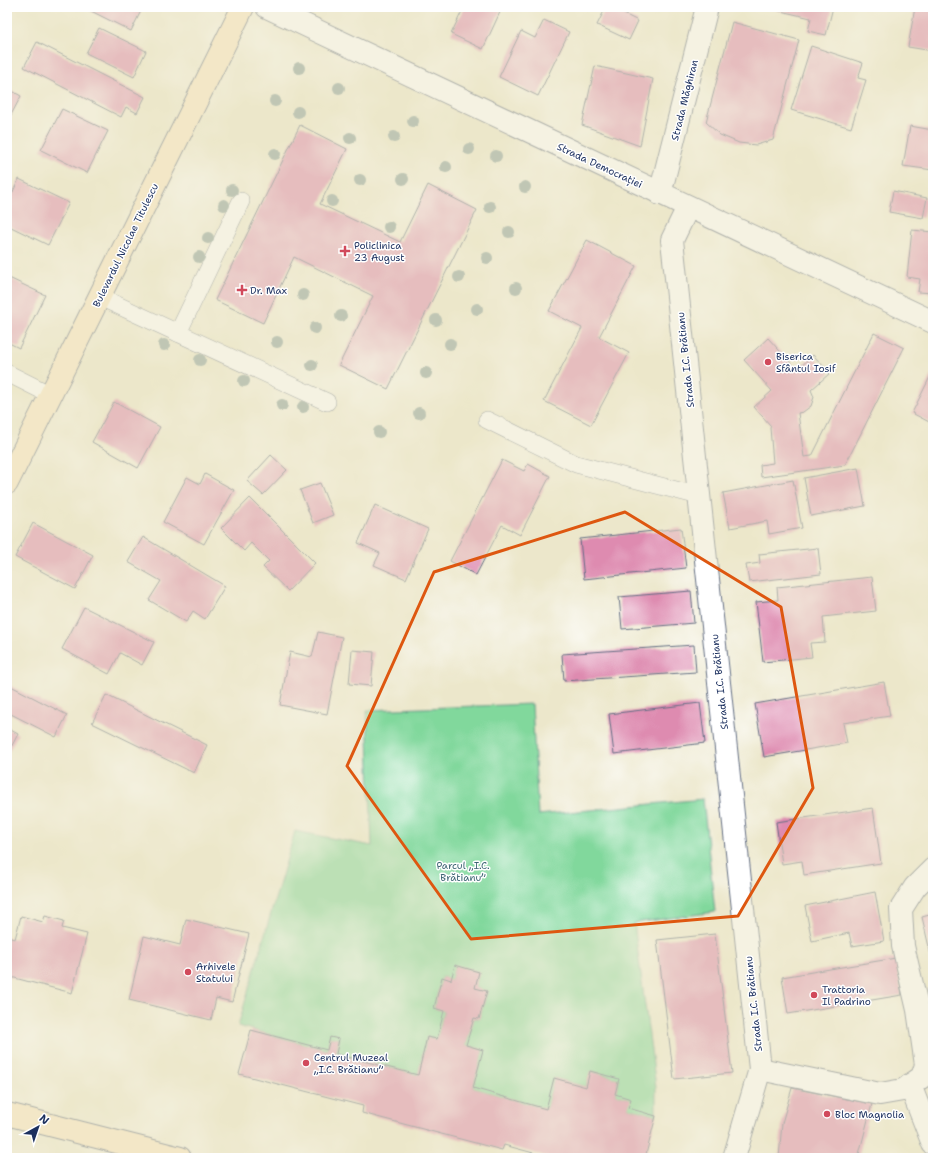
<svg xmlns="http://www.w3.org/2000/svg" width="940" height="1165" font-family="'Shantell Sans',sans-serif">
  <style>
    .green { fill: #81d89c; stroke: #4e847d }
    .building { fill: #de8bb0 }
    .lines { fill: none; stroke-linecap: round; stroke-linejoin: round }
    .lane-casing { stroke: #646f84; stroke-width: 18 }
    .street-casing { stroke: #646f84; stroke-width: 24 }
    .secondary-casing { stroke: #646f84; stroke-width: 24 }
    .lane { stroke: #fff; stroke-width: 17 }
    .street { stroke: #fff; stroke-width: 22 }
    .secondary { stroke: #fae7c3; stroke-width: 22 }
    .tree { fill: #8a9e9a }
    .marked { fill: none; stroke: #de5710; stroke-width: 3; stroke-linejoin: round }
    .poi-dot { fill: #d1495b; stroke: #fff; stroke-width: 1.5 }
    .labels { text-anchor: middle; stroke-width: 3; stroke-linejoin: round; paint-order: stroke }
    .street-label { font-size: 10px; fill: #1b2f5e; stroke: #fff }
    .poi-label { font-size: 10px; fill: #1b2f5e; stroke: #fff; text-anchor: start }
    .park-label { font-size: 10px; fill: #3a6271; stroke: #fff }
  </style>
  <rect width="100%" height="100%" fill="#fff"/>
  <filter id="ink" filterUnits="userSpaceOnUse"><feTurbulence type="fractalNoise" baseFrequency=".025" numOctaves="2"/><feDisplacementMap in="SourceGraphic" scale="8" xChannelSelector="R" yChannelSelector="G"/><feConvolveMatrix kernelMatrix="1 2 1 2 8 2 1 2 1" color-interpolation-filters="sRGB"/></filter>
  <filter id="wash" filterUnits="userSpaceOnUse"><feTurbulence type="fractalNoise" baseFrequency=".012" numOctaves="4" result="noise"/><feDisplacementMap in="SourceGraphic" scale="16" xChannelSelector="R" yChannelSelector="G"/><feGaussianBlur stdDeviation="0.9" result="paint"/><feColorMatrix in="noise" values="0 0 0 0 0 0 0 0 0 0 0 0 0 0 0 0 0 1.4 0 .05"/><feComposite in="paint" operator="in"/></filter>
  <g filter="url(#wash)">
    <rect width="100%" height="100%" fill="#ece7cb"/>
    <polygon class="green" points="532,704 538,815 703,799 715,912 634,923 656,1087 656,1116 628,1108 630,1099 615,1094 619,1079 591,1071 586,1087 554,1078 546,1109 473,1088 483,1050 466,1045 474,1018 479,1019 487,991 475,988 479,972 455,966 451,980 442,977 434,1008 444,1011 437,1039 427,1037 418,1075 336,1054 339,1039 330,1037 327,1050 238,1026 295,831 372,846 367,710"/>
    <g id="blocks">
      <g class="building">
        <polygon points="83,7 143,7 131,31"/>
        <polygon points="464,7 495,7 501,10 483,49 451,34"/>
        <polygon points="606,7 610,7 638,21 629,40 597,25"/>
        <polygon points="833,7 826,35 808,31 811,18 767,8"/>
        <polygon points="915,7 933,7 933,51 908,47"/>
        <polygon points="544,20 569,32 538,96 499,77 521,31 535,38"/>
        <polygon points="732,22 799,40 773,140 756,145 739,143 720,135 706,122"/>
        <polygon points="99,28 146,51 134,77 86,53"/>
        <polygon points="37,42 145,97 137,113 126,107 121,117 24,67"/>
        <polygon points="811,46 863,63 858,78 866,80 851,128 791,110"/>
        <polygon points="595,66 653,79 640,146 582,125"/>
        <polygon points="7,88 21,96 11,115 7,113"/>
        <polygon points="62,109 108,131 87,173 41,150"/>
        <polygon points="300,125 347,149 320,204 400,242 428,185 477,210 388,389 339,365 373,296 294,257 263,323 215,300"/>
        <polygon points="910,126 933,130 933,170 903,166"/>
        <polygon points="19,179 69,203 48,245 7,225 7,204"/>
        <polygon points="893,191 927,198 923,218 889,212"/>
        <polygon points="912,230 933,232 933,293 918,292 920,279 907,277"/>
        <polygon points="587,240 636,266 599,337 629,353 591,425 544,401 582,328 549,311"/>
        <polygon points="7,277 45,295 19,348 7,342"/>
        <polygon points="874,333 904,348 845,465 761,477 760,465 773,463 770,428 771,426 754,407 772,391 744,360 768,338 797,370 813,355 830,373 811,390 814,397 811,406 803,412 798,413 804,457 812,456"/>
        <polygon points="933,371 933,424 912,413"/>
        <polygon points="114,402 160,427 138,468 92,442"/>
        <polygon points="271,455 287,470 263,495 247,481"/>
        <polygon points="502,460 524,471 528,464 550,476 520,535 502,525 476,575 450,561"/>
        <polygon points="858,468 865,506 811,516 804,478"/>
        <polygon points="205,474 234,490 204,544 163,522 187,477 200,484"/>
        <polygon points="793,480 802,528 769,534 767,521 730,528 723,493"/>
        <polygon points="320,483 333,515 313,523 300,490"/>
        <polygon points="250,498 315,563 288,591 263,567 269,561 251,543 244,551 221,528"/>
        <polygon points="375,505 428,529 406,579 374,565 380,553 358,543"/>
        <polygon points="33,523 93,555 75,589 15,557"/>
        <polygon points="681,528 686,568 584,579 580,539"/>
        <polygon points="143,537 225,586 205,619 193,611 186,622 149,600 161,581 128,562"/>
        <polygon points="818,548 821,574 749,582 746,565 760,563 759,554"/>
        <polygon points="872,577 876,611 823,617 825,642 810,643 812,657 763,662 756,602 778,600 777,587"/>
        <polygon points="691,591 694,623 622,629 619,597"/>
        <polygon points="84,607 154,642 142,665 120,653 109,674 62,649"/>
        <polygon points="318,632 342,637 327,714 280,705 290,652 312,657"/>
        <polygon points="694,645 696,672 564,681 562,654"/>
        <polygon points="352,650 374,652 371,686 349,684"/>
        <polygon points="884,682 890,716 843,723 847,743 764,757 755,704"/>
        <polygon points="7,684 67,715 56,737 7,712"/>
        <polygon points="106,695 207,745 194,773 92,723"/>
        <polygon points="700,703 705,743 614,754 609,714"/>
        <polygon points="7,728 18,734 7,755"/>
        <polygon points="873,808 881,863 804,875 802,861 782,864 776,822"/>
        <polygon points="875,892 884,941 852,946 849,933 812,941 805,906"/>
        <polygon points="933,914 933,960 932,960 922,917"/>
        <polygon points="21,916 43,922 45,916 64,921 62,928 87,934 72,993 7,976 7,937 15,939"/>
        <polygon points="186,919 249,934 232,1002 216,998 211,1020 129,1000 144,936 180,945"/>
        <polygon points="715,934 732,1073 674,1079 657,940"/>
        <polygon points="896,958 902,995 788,1014 782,977"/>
        <polygon points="455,965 479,972 475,988 487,991 479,1019 474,1018 466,1045 483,1050 473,1088 546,1109 554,1078 586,1087 590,1071 619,1079 615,1094 631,1099 628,1108 656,1116 645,1158 552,1158 504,1145 502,1150 362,1113 363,1106 239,1074 251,1030 327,1050 330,1037 339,1039 336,1054 418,1075 427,1037 437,1039 444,1011 434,1008 442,977 451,980"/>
        <polygon points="792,1088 872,1104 858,1158 779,1158 782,1123"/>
      </g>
    </g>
  </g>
  <g filter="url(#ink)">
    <use href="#blocks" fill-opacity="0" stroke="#646f84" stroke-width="1"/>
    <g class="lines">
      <defs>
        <g id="lane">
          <polyline points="100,297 327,402"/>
          <polyline points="178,333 241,201"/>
          <polyline points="7,373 51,395"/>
          <polyline points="487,420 576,464 699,496"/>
        </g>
        <g id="street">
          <polyline points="267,7 933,322"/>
          <polyline points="660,194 707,7"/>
          <polyline points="688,207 672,240 760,1069 734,1158"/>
          <polyline points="760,1069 880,1094 903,1090 922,1077 926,1065 918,1010 903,946 901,909 915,887 933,869"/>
          <polyline points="910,1085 933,1144"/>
        </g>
        <g id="secondary">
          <polyline points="7,483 243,7"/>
          <polyline points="7,1114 180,1158"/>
        </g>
      </defs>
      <use href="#lane" class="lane-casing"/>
      <use href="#street" class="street-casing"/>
      <use href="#secondary" class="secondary-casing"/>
      <use href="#lane" class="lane"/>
      <use href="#street" class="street"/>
      <use href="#secondary" class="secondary"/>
    </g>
    <g class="tree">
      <circle cx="299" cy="68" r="6"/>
      <circle cx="339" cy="88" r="6"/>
      <circle cx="275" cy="101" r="6"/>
      <circle cx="298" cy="112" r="6"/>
      <circle cx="413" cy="121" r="6"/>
      <circle cx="394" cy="137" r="6"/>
      <circle cx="350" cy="138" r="6"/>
      <circle cx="469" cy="149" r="6"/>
      <circle cx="275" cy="154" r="6"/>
      <circle cx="496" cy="156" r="6"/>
      <circle cx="446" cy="167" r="6"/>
      <circle cx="403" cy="179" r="6"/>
      <circle cx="360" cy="180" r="6"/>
      <circle cx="525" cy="187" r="6"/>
      <circle cx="232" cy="190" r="6"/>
      <circle cx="332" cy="201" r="6"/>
      <circle cx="224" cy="205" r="6"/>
      <circle cx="490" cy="207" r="6"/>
      <circle cx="389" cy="227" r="6"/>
      <circle cx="509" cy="232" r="6"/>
      <circle cx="208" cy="238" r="6"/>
      <circle cx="199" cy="257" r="6"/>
      <circle cx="487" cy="258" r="6"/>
      <circle cx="459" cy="277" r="6"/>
      <circle cx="516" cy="288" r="6"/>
      <circle cx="303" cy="295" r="6"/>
      <circle cx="477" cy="309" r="6"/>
      <circle cx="341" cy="316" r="6"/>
      <circle cx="436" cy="320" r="6"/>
      <circle cx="315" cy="328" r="6"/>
      <circle cx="277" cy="342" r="6"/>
      <circle cx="450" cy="344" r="6"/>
      <circle cx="164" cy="345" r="6"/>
      <circle cx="200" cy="360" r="6"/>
      <circle cx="312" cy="365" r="6"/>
      <circle cx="426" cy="373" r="6"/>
      <circle cx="244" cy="381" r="6"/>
      <circle cx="282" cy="405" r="6"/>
      <circle cx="303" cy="407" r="6"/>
      <circle cx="419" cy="413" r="6"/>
      <circle cx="379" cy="432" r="6"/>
    </g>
  </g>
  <path d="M0 0H940V1165H0ZM625,512L781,607L813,788L738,916L471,939L347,766L434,572Z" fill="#ece7cb" fill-opacity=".55" fill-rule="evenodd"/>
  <path class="marked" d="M625,512L781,607L813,788L738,916L471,939L347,766L434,572Z"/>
  <g class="poi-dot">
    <path d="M343 245h4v4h4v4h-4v4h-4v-4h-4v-4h4z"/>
    <path d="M240 284h4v4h4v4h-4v4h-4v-4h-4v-4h4z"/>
    <circle cx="768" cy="362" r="4"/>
    <circle cx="188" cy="972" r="4"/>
    <circle cx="814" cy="995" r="4"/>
    <circle cx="306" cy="1063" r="4"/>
    <circle cx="827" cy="1114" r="4"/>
  </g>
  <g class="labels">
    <g class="street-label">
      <text transform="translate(684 100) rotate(-76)" y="4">Strada Măghiran</text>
      <text transform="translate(600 165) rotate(25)" y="4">Strada Democrației</text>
      <text transform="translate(125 245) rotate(-64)" y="4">Bulevardul Nicolae Titulescu</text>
      <text transform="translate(685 360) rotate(-96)" y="4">Strada I.C. Brătianu</text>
      <text transform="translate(719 682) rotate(-96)" y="4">Strada I.C. Brătianu</text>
      <text transform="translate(753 1004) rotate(-96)" y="4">Strada I.C. Brătianu</text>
    </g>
    <g class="poi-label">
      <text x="354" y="249">Policlinica<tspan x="354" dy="12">23 August</tspan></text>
      <text x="250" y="294">Dr. Max</text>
      <text x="776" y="360">Biserica<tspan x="776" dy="12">Sfântul Iosif</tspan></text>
      <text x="196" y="970">Arhivele<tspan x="196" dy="12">Statului</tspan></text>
      <text x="822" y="993">Trattoria<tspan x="822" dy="12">Il Padrino</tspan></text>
      <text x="314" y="1061">Centrul Muzeal<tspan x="314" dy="12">„I.C. Brătianu”</tspan></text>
      <text x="835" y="1118">Bloc Magnolia</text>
    </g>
    <g class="park-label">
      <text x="463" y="869">Parcul „I.C.<tspan x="463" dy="12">Brătianu”</tspan></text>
    </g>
  </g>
  <rect width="940" height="1165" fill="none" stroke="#fff" stroke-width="24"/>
  <g transform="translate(38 1127) rotate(40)" stroke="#ffffff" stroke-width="3" paint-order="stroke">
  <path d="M0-3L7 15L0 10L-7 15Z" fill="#1b2f5e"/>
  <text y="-6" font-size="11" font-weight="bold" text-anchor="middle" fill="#1b2f5e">N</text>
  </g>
</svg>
